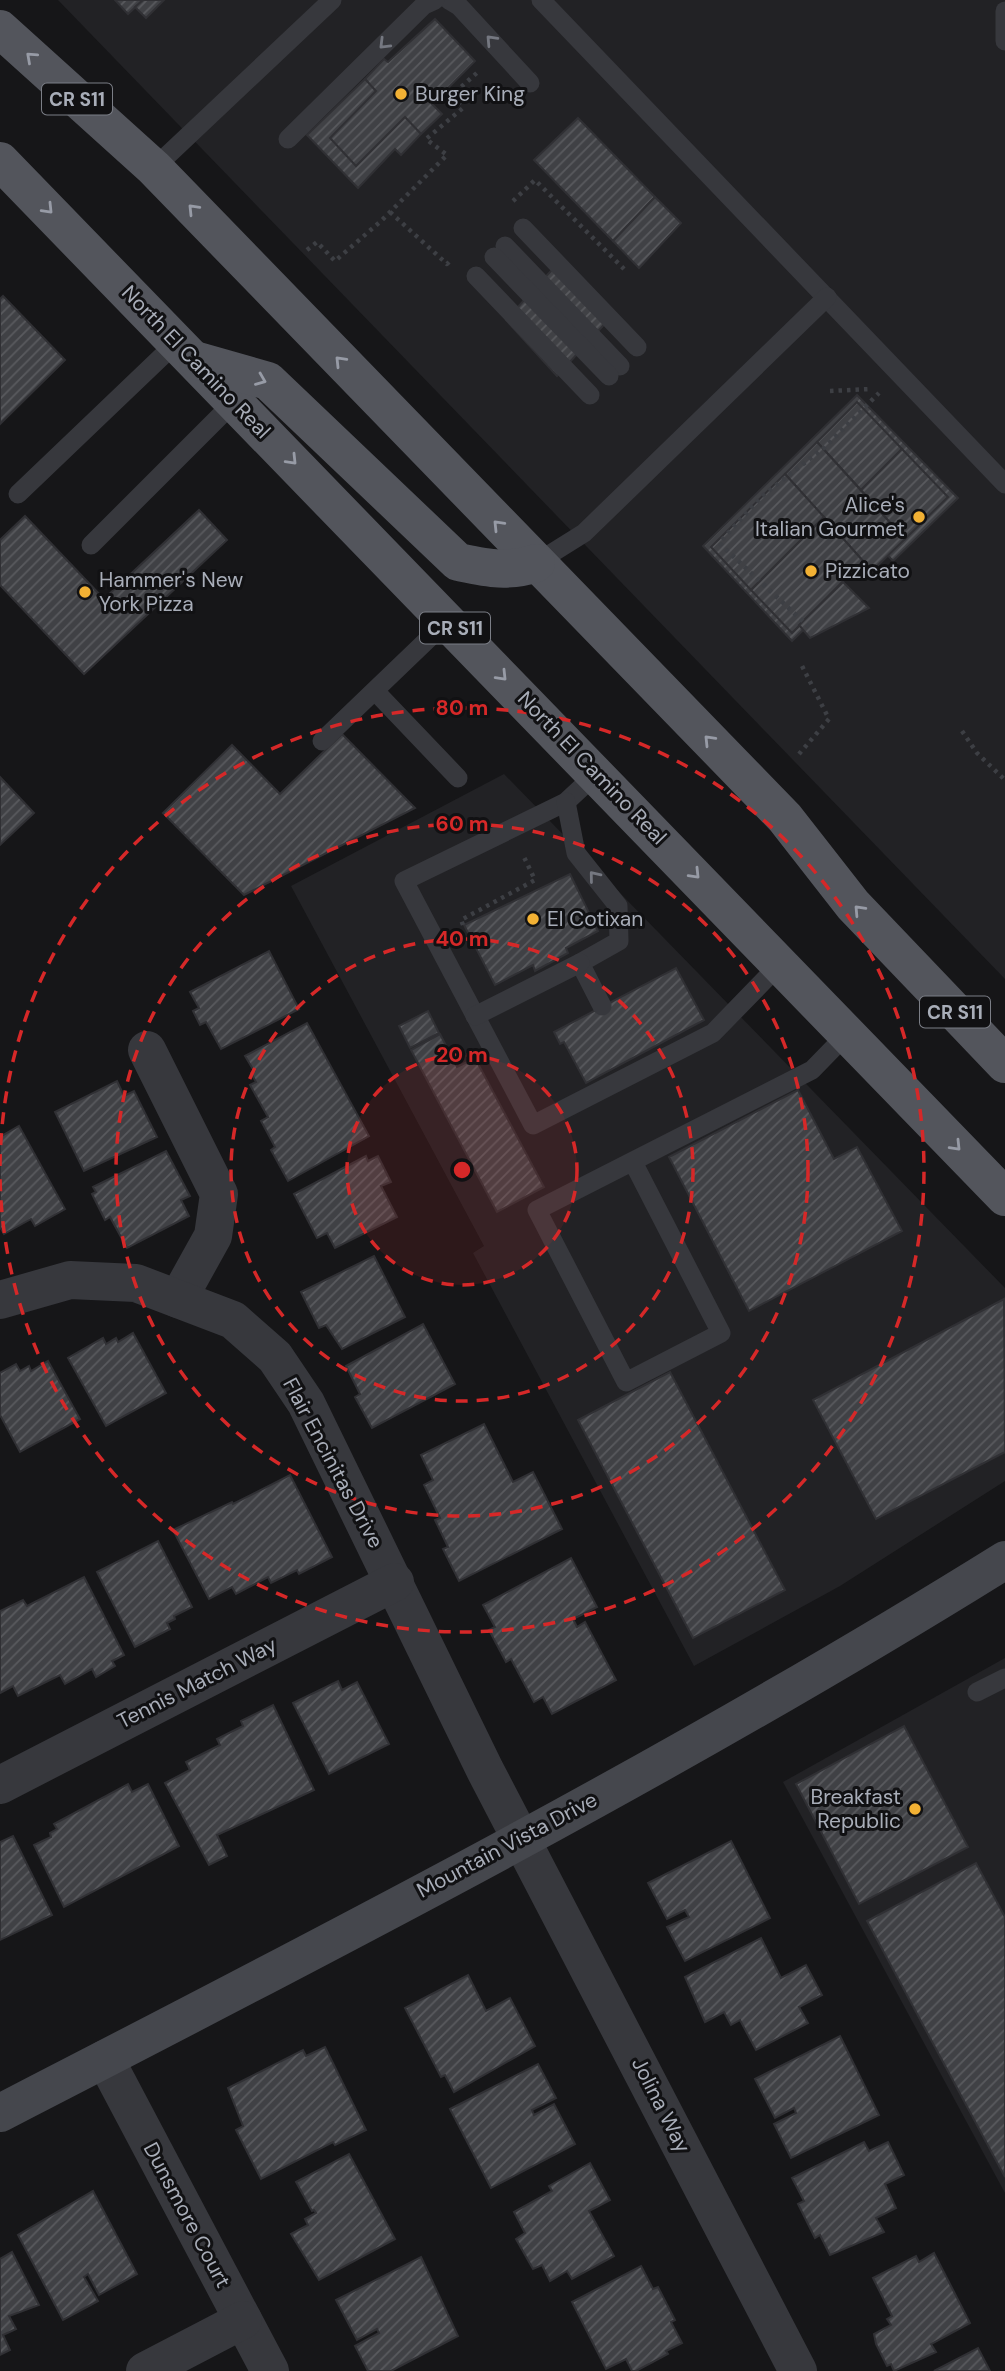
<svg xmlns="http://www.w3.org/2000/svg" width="1005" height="2371" font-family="'DM Sans',sans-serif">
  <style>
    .built { fill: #222225 }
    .building { fill: url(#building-hatch); stroke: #303034; stroke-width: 2 }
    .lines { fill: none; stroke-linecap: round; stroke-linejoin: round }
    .path { stroke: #3d3f44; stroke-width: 4.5; stroke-dasharray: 3.5 5; stroke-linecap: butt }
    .service { stroke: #37383d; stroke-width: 19 }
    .minor { stroke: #37383d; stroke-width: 38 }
    .secondary { stroke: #45474d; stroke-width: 38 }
    .primary { stroke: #53555c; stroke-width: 38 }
    .oneway { stroke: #757881 }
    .oneway2 { stroke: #979ba6 }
    .ring { fill: none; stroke: #d62828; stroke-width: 3.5; stroke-dasharray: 12 9 }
    .poi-dot { fill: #f2b134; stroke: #111113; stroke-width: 2.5 }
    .labels { text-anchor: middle; stroke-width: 6; stroke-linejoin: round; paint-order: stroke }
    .shield { fill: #111113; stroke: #7b7e86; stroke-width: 2 }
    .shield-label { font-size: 19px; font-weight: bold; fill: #a8adb8 }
    .poi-label { font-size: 21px; fill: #a8adb8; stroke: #111113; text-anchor: start }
    .street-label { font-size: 21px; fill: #a8adb8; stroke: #111113 }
    .centre { fill: #d62828; stroke: #111113; stroke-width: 3.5 }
    .ring-label { font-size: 21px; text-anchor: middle; font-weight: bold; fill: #d62828; stroke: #111113; stroke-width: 6; stroke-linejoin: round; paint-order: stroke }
  </style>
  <defs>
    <pattern id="building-hatch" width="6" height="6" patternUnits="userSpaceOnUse" patternTransform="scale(1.75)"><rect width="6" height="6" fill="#404145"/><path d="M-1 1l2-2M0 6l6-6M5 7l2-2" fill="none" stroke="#595a5e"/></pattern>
  </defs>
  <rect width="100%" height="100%" fill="#161618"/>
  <g class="built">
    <polygon points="58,0 1005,0 1005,979 765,731"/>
    <polygon points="504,774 1005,1288 1005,1481 840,1586 694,1666 473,1253 484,1246 291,886"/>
    <polygon points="1005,1658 1005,2193 783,1782"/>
  </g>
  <g class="building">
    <polygon points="115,0 143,0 128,14"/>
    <polygon points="143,0 164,0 146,18 135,7"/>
    <polygon points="435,19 475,61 432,104 442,114 421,134 410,123 358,176 319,135 369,84 365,79 384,59 388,62"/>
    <polygon points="365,79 376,91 330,138 356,166 405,117 421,134 401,155 395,149 358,188 307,135"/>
    <polygon points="578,118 655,197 613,241 534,160"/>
    <polygon points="655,197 681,223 639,268 613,241"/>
    <polygon points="561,260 612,316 557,376 506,320"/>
    <polygon points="3,296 65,360 0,424 0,299"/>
    <polygon points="857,395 958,498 893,561 859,524 876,507 893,525 920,498 856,431 735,547 791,606 801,596 793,589 809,571 837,597 792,641 703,546"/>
    <polygon points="857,402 902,449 861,490 817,442"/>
    <polygon points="817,442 905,539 872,571 785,474"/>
    <polygon points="902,449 948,497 905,539 861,490"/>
    <polygon points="785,474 824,517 751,590 711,547"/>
    <polygon points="199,510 227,540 84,674 0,585 0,540 25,516 104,599"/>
    <polygon points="824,517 863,561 792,633 751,590"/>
    <polygon points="843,582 869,608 810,638 799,625"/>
    <polygon points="342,734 415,808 244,895 163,813 232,745 280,794"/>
    <polygon points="0,777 34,813 0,845"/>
    <polygon points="570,874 598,931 566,948 568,953 535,971 533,965 495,985 464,925"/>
    <polygon points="269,951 299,1009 221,1049 206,1022 200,1025 193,1011 199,1008 190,992"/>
    <polygon points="676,968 704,1020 586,1083 564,1042 560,1044 554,1032"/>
    <polygon points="428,1011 439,1033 410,1048 399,1026"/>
    <polygon points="307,1023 369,1136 288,1181 271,1150 275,1147 261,1121 268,1117 250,1085 256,1082 251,1073 254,1071 245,1056"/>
    <polygon points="440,1034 457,1067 475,1058 544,1187 497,1212 411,1050"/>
    <polygon points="117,1081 124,1096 134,1091 157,1137 84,1171 55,1112"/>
    <polygon points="798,1090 834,1159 857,1147 902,1231 749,1311 669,1157"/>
    <polygon points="19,1126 65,1209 35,1226 31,1219 4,1234 0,1227 0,1137"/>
    <polygon points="166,1151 190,1196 181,1200 189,1216 127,1248 110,1217 105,1220 92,1194 96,1192 93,1187"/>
    <polygon points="366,1156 368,1161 378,1156 391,1182 381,1186 397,1217 335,1248 327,1233 317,1238 294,1194"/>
    <polygon points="374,1256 405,1317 342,1349 326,1325 319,1328 301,1292"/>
    <polygon points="1004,1299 1005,1452 876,1519 813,1400"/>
    <polygon points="423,1324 455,1384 372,1428 355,1397 360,1394 346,1366"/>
    <polygon points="133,1333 166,1393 106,1426 68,1358 103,1338 106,1344 116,1338 118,1342"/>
    <polygon points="48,1361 80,1419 20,1452 0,1415 0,1373 16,1364 20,1371 29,1366 31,1371"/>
    <polygon points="670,1372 785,1590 693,1638 578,1420"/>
    <polygon points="484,1424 513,1482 533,1472 562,1529 459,1581 443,1549 448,1547 435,1520 440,1518 424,1485 433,1480 421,1455"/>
    <polygon points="290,1475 332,1557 299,1574 297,1570 271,1583 268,1577 236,1594 232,1587 209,1599 173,1530 232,1502 233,1504"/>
    <polygon points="158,1541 192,1607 174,1616 175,1619 167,1623 170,1629 135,1647 97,1572"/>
    <polygon points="571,1558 597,1607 573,1619 577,1627 585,1622 616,1680 552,1714 543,1697 534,1702 511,1659 506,1662 489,1630 495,1627 483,1605"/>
    <polygon points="84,1577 124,1655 112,1661 115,1666 96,1677 92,1669 65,1684 60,1675 18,1696 13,1686 0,1693 0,1611 23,1600 27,1606"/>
    <polygon points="338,1681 342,1690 357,1682 389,1744 329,1774 293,1703"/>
    <polygon points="273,1705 314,1790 217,1835 227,1856 209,1865 165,1783 190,1770 186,1762 220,1745 217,1739 243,1726 241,1721"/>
    <polygon points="904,1726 968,1847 859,1904 796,1784"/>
    <polygon points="128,1784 132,1792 148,1784 179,1846 64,1907 34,1845 51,1837 50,1833 57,1829 54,1824"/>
    <polygon points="13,1836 52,1915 0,1940 0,1842"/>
    <polygon points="731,1841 770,1918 685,1961 667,1927 689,1917 685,1910 667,1919 648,1883"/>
    <polygon points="976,1863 1005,1917 1005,2177 867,1921"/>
    <polygon points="761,1938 781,1978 806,1965 822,1995 799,2007 808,2023 756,2050 740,2020 731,2025 724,2012 705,2022 685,1977"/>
    <polygon points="468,1975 486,2011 510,1998 535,2046 454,2092 445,2075 441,2077 405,2008"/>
    <polygon points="840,2036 879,2115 791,2158 774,2124 796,2113 794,2108 775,2118 755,2079"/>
    <polygon points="325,2047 366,2130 335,2145 333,2142 261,2179 236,2130 243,2126 228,2088 303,2050 306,2056"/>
    <polygon points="538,2064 556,2098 532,2110 534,2115 554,2104 575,2144 491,2188 450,2109"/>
    <polygon points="864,2142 869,2151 888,2142 904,2175 885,2184 896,2208 876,2218 884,2232 830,2255 820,2235 815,2238 798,2204 804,2201 792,2178"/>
    <polygon points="349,2154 395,2239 319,2280 291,2234 308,2225 305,2219 316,2213 314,2210 312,2211 296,2182"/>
    <polygon points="590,2163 610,2200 589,2211 614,2256 572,2279 567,2271 550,2281 542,2265 533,2269 516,2239 525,2233 514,2212 552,2191 549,2186"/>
    <polygon points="93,2191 137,2274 99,2295 88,2274 84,2277 98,2301 63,2320 18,2235"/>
    <polygon points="12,2252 39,2305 9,2316 16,2329 3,2335 10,2350 0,2355 0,2259"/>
    <polygon points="934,2253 970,2323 931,2344 936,2352 894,2371 891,2364 887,2366 876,2344 874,2334 891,2325 887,2319 892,2316 873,2278 916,2256 919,2262"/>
    <polygon points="421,2257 458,2336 391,2371 368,2371 355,2346 379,2333 377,2329 357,2340 336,2300"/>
    <polygon points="641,2266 653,2289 658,2287 675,2320 671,2322 682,2343 666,2351 668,2354 636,2371 632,2371 626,2359 606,2369 572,2302"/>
    <polygon points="978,2348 990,2371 934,2371"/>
  </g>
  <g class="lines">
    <g class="path">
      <polyline points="513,201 535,180 624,269"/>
      <polyline points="390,212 447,264 449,262"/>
      <polyline points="307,250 317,242 335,261 381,221 447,155 426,139 463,108 452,95 479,71"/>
      <polyline points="830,391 871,389"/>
      <polyline points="809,627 719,543 762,496 825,447 879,393"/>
      <polyline points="962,731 977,753 1005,780"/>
      <polyline points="799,754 829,719 801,664"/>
      <polyline points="463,925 461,920 535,880 523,855"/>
    </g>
    <g class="service">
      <polyline points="449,0 459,6 530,83"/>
      <polyline points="541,0 1005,484"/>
      <polyline points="1005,11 1005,41"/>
      <polyline points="288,139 424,5 435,0"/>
      <polyline points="154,168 332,0"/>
      <polyline points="523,228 637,347"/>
      <polyline points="505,246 620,366"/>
      <polyline points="494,257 609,376"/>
      <polyline points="476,276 590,395"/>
      <polyline points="18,494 177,342"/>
      <polyline points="91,545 235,401"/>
      <polyline points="536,563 584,533 827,297"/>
      <polyline points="375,691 458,778"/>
      <polyline points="322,741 448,620"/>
      <polyline points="597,773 566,802 404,881 533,1125 713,1033 781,963"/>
      <polyline points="566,802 576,853 618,906 619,941 580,963 602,1006"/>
      <polyline points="475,1016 580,963"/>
      <polyline points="633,1162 721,1333 626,1382 537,1210 812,1070 848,1033"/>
      <polyline points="977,1692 1005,1678"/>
    </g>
    <g class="minor">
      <polyline points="147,1050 219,1194 213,1236 178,1299"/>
      <polyline points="0,1300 70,1280 136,1283 233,1320 275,1357 306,1403 485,1770 798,2371"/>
      <polyline points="0,1785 395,1582"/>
      <polyline points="105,2059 270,2371"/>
      <polyline points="145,2371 243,2320"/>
    </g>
    <path class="secondary" d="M0,2113C340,1938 681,1762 1005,1560"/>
    <g class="primary">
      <polyline points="0,29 154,168 785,818 853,905 1005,1064"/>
      <polyline points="0,161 1005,1197"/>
      <path d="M198,361L268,381L458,562C487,568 508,573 536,563"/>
    </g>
  </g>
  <defs><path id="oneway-chevron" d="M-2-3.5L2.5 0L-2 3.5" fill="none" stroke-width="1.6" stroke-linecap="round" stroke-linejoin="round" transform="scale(1.75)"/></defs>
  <g class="oneway">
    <use href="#oneway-chevron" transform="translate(491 40) rotate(-133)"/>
    <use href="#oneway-chevron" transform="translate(384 44) rotate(135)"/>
    <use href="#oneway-chevron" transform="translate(594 876) rotate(-129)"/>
  </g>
  <g class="oneway2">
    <use href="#oneway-chevron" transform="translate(31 57) rotate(-138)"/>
    <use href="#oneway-chevron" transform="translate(48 209) rotate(46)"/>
    <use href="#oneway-chevron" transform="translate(193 209) rotate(-134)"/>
    <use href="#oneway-chevron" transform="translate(340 361) rotate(-134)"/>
    <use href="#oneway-chevron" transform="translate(261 380) rotate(22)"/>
    <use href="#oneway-chevron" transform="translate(292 460) rotate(46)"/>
    <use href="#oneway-chevron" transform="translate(498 525) rotate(-134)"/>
    <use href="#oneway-chevron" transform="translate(502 676) rotate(46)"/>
    <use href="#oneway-chevron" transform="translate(709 740) rotate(-134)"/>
    <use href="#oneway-chevron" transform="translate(695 874) rotate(46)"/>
    <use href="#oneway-chevron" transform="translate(859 910) rotate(-133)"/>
    <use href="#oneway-chevron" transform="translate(956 1146) rotate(46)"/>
  </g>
  <circle cx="462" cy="1170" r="115" fill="#d62828" fill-opacity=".12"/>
  <g class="ring">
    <circle cx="462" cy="1170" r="115"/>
    <circle cx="462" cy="1170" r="231"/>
    <circle cx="462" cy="1170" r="346"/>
    <path d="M0 1166A462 462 0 1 1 0 1174"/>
  </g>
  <g class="poi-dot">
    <circle cx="401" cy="94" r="7"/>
    <circle cx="919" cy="517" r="7"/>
    <circle cx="811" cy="571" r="7"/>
    <circle cx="85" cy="592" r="7"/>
    <circle cx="533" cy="919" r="7"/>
    <circle cx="915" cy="1809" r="7"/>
  </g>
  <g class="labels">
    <g class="shield">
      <rect x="42" y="83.5" width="70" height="31" rx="5"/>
      <rect x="420" y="612.5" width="70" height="31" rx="5"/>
      <rect x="920" y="996.5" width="70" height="31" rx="5"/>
    </g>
    <g class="shield-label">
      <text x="77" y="106">CR S11</text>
      <text x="455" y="635">CR S11</text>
      <text x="955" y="1019">CR S11</text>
    </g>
    <g class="poi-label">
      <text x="415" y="101">Burger King</text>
      <text x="905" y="512" text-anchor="end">Alice's<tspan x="905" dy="24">Italian Gourmet</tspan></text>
      <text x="825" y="578">Pizzicato</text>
      <text x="99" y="587">Hammer's New<tspan x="99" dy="24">York Pizza</tspan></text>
      <text x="547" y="926">El Cotixan</text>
      <text x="901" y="1804" text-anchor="end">Breakfast<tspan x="901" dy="24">Republic</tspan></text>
    </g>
    <g class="street-label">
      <text transform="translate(196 362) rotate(46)" y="7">North El Camino Real</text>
      <text transform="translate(592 768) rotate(46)" y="7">North El Camino Real</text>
      <text transform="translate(333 1463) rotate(62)" y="7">Flair Encinitas Drive</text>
      <text transform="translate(197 1683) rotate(-27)" y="7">Tennis Match Way</text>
      <text transform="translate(507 1845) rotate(-28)" y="7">Mountain Vista Drive</text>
      <text transform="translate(661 2105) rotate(63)" y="7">Jolina Way</text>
      <text transform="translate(187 2215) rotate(62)" y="7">Dunsmore Court</text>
    </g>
  </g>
  <circle cx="462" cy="1170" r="10" class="centre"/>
  <g class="ring-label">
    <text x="462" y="715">80 m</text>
    <text x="462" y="831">60 m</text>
    <text x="462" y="946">40 m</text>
    <text x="462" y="1062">20 m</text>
  </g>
</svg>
